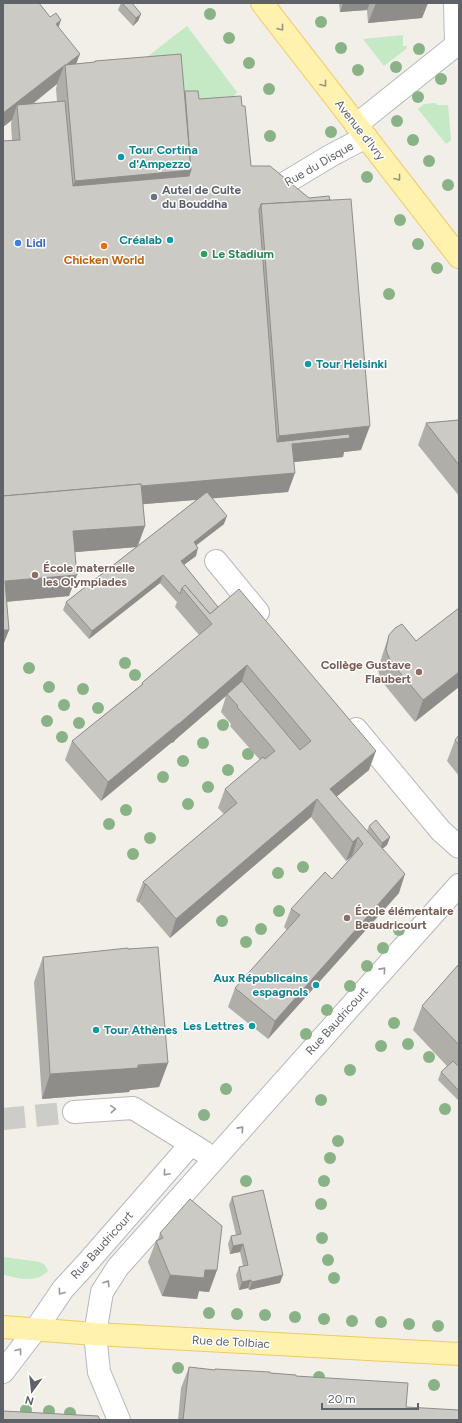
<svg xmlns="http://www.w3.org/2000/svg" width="462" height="1423" font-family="Figtree,sans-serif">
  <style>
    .green { fill: #c5e8c5 }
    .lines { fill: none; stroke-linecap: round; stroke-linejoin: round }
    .minor-tunnel { stroke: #ccccc8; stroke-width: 22; stroke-dasharray: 22 11; stroke-linecap: butt }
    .minor-casing { stroke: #b5b8bc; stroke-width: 24 }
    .major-casing { stroke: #f2c960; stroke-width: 24 }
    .minor { stroke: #fff; stroke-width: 22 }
    .major { stroke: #fff2af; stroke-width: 22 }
    .tree { fill: #89b387 }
    .wall { fill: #afaea9; fill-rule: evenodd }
    .shaded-wall { fill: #8f8d8a }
    .building { fill: #cccac5; stroke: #8f8d8a }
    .oneway { stroke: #979581 }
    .oneway2 { stroke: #979a9d }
    .culture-dot { fill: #0f9aa8; stroke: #fff; stroke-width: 1.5 }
    .worship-dot { fill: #6b7280; stroke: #fff; stroke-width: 1.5 }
    .shop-dot { fill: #3f7fe0; stroke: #fff; stroke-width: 1.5 }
    .food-dot { fill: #e8710a; stroke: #fff; stroke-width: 1.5 }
    .leisure-dot { fill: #2e9e5b; stroke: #fff; stroke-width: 1.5 }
    .education-dot { fill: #8d6e63; stroke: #fff; stroke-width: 1.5 }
    .labels { text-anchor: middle; stroke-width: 3; stroke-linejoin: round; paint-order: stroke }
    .street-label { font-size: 12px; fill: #5f6368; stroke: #fff }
    .culture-label { font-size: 12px; font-weight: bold; fill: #0d838f; stroke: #fff; text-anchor: start }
    .worship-label { font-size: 12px; font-weight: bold; fill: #5b616d; stroke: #fff; text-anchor: start }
    .shop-label { font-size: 12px; font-weight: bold; fill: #366cbe; stroke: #fff; text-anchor: start }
    .leisure-label { font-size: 12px; font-weight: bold; fill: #27864d; stroke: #fff; text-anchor: start }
    .food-label { font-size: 12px; font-weight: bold; fill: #c56008; stroke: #fff }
    .education-label { font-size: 12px; font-weight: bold; fill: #785e54; stroke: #fff; text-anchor: start }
  </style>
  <rect width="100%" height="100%" fill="#f1efe8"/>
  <g class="green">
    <polygon points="187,26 237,92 219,116 112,84"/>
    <polygon points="403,35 403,46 407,46 406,49 384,66 363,39"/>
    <polygon points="436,103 437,105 448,105 451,140 446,144 418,109 424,104"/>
    <path d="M3,1257L40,1262L45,1265L48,1271C37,1283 19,1279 5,1275L3,1274Z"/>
  </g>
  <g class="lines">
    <polyline class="minor-tunnel" points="3,1119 74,1112"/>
    <defs>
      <g id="minor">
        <polyline points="455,3 456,45"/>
        <polyline points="356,125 456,45 459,44"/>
        <polyline points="272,191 330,156 366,137"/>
        <polyline points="216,561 258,612"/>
        <polyline points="356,729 441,831 459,847"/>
        <polyline points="74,1112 133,1108 204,1152"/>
        <polyline points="3,1372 36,1329 63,1289 87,1263 191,1144"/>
        <polyline points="119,1420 99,1372 95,1334 102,1292 118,1267 459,885"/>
      </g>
      <g id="major">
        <polyline points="262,3 459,257"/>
        <polyline points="3,1327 95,1334 459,1354"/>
      </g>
    </defs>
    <use href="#minor" class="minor-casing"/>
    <use href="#major" class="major-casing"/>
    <use href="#minor" class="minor"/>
    <use href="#major" class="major"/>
  </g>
  <g class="tree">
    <circle cx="210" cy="14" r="6"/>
    <circle cx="321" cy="22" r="6"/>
    <circle cx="229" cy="38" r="6"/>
    <circle cx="341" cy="48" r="6"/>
    <circle cx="419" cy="49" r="6"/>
    <circle cx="249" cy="63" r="6"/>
    <circle cx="396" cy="67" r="6"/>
    <circle cx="358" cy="70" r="6"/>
    <circle cx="441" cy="79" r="6"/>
    <circle cx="269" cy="89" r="6"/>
    <circle cx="418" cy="97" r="6"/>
    <circle cx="397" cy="121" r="6"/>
    <circle cx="331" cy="132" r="6"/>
    <circle cx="270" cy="136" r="6"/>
    <circle cx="413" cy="140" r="6"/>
    <circle cx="429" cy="161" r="6"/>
    <circle cx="367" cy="177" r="6"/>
    <circle cx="448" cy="185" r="6"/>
    <circle cx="400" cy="220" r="6"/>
    <circle cx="418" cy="244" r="6"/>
    <circle cx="437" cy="268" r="6"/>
    <circle cx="389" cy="294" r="6"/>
    <circle cx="125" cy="663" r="6"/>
    <circle cx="29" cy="668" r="6"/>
    <circle cx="135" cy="675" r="6"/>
    <circle cx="49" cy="687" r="6"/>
    <circle cx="83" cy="689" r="6"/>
    <circle cx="64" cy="705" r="6"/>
    <circle cx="98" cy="708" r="6"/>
    <circle cx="47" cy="721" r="6"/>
    <circle cx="79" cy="723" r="6"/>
    <circle cx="223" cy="725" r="6"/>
    <circle cx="62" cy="737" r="6"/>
    <circle cx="203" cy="743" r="6"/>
    <circle cx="248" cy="754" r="6"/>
    <circle cx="183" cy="761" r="6"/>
    <circle cx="228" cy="770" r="6"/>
    <circle cx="163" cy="777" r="6"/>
    <circle cx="208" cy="787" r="6"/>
    <circle cx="188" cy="804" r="6"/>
    <circle cx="126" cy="810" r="6"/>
    <circle cx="109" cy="824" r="6"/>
    <circle cx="150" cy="838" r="6"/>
    <circle cx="133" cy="854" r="6"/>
    <circle cx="303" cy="867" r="6"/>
    <circle cx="278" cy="873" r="6"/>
    <circle cx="279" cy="911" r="6"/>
    <circle cx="222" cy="921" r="6"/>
    <circle cx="261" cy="929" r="6"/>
    <circle cx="399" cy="930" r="6"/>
    <circle cx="246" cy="942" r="6"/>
    <circle cx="383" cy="948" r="6"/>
    <circle cx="367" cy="966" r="6"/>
    <circle cx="350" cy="986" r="6"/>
    <circle cx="327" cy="1010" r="6"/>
    <circle cx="394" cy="1023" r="6"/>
    <circle cx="306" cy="1034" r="6"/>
    <circle cx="408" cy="1044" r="6"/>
    <circle cx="381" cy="1046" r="6"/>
    <circle cx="429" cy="1057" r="6"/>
    <circle cx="350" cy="1070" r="6"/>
    <circle cx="226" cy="1089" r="6"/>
    <circle cx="321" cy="1100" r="6"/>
    <circle cx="445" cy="1109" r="6"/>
    <circle cx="204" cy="1115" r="6"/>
    <circle cx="338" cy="1141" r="6"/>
    <circle cx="330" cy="1158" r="6"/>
    <circle cx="246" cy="1181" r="6"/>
    <circle cx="324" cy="1181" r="6"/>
    <circle cx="321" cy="1204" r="6"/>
    <circle cx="322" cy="1238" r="6"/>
    <circle cx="328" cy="1260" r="6"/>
    <circle cx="334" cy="1278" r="6"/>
    <circle cx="209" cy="1313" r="6"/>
    <circle cx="237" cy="1314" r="6"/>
    <circle cx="265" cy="1315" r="6"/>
    <circle cx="295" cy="1317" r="6"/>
    <circle cx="324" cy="1319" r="6"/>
    <circle cx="352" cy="1321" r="6"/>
    <circle cx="381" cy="1322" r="6"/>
    <circle cx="409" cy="1324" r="6"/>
    <circle cx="438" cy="1326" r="6"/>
    <circle cx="178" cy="1368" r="6"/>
    <circle cx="319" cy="1377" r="6"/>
    <circle cx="434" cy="1385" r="6"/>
    <circle cx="26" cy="1410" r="6"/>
    <circle cx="49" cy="1411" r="6"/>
    <circle cx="70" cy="1413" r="6"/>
  </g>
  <g class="wall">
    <polygon points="121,3 132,3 141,14 138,21 133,26 118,10"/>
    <polygon points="339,3 428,3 422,18 368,23 367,10 340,12"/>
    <path d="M59,28L76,64L94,62L95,61L185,91L199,99L242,106L251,166L361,450L344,452L343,457L294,462L288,492L212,498L224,524L197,545L196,556L184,565L218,607L369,770L336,797L367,831L369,826L390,837L387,845L382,849L399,893L268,1039L228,1007L235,988L287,930L284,927L291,909L332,879L352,856L346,861L311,817L170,938L139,902L138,903L136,900L143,882L224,814L218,808L225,789L260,760L230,726L231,724L221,712L226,696L175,740L174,742L171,743L101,801L65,760L72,741L141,685L142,683L199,635L175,607L177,602L160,583L89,639L63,610L66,602L136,547L75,552L69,596L6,602L9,630L3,645V141L12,140L11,124L12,120L3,127ZM57,84L56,89L57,101L33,104ZM196,500L138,546L145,526L143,504Z"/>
    <polygon points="459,420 459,496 418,445 426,423"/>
    <polygon points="459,608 415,722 384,684 379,674 378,670 382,656 389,635 416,641"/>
    <polygon points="459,735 459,776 447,761 455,740"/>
    <polygon points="43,957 168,1063 159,1087 130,1090 129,1092 42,1099 34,982"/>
    <polygon points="459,964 459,1101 438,1080 441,1072 447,1066 413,1030 422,1006"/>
    <polygon points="232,1197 280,1283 249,1290 248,1288 239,1290 236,1275 239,1267 243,1266 240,1252 230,1254 228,1244 231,1236 236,1235 229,1205"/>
    <polygon points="160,1233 217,1270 209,1292 199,1291 197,1299 162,1296 148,1262 156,1241 158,1240"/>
    <polygon points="189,1367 215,1370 270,1373 296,1376 406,1407 459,1420 178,1420 181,1388"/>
  </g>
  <g class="shaded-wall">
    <polygon points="343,3 370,3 367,10 340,12"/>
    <polygon points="376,3 428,3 422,18 368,23"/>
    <polygon points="141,14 138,21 133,26 136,18"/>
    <polygon points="61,20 55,38 56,24"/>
    <polygon points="80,54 73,72 65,65"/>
    <polygon points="64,66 57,84 18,115 17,105 12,120 3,127 3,113"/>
    <polygon points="191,170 183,195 66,205 75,181"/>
    <polygon points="370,426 361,450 344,452 343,457 285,463 270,461 279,436"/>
    <polygon points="295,473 288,492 3,516 3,498"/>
    <polygon points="227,516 224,524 191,549 194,542"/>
    <polygon points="145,526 137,547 65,553 73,531"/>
    <polygon points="198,548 196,556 178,569 181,561"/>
    <polygon points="77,575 69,596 3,602 5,581"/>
    <polygon points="163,575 160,583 89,639 92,631"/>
    <polygon points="3,630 9,630 3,645"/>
    <polygon points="247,665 241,684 227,694 226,696 175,740 174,742 171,743 101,801 108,782 180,723"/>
    <polygon points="459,672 459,687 415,722 423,700"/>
    <polygon points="376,751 369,770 324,807 330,789"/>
    <polygon points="317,799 311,817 170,938 176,919"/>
    <polygon points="358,837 352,856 346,861 353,842"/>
    <polygon points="390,837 387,845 380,851 382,843"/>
    <polygon points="405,874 399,893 268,1039 275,1021"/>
    <polygon points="145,884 146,884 139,902 138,903"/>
    <polygon points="168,1063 159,1087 130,1090 129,1092 42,1099 50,1074"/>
    <polygon points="243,1244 240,1252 230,1254 233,1246"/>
    <polygon points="205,1270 217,1270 209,1292 199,1291 197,1299 162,1296 170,1275"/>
    <polygon points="283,1275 280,1283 249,1290 252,1282"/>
    <polygon points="251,1280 248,1288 239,1290 242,1282"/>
  </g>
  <g class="building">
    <polygon points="3,3 39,3 50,17 56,13 61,20 56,24 80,54 66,65 65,65 3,113"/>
    <polygon points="122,3 132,3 141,14 136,18"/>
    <polygon points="181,54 191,170 75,181 65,65 95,62 95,61"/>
    <polygon points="185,91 198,91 199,99 241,96 242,106 245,106 251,166 270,166 309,198 329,196 330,200 261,204 259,210 277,442 349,434 350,438 292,444 295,473 141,486 141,484 3,496 3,141 20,140 17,105 65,101 73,186 189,176 191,170"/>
    <polygon points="351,199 370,426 279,436 261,204"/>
    <polygon points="459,420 459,465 426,423"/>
    <polygon points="141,484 145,526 73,531 77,575 5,581 9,630 3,630 3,496"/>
    <polygon points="207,492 227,516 194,542 198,548 181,561 218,607 210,614 185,585 182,588 180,594 163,575 92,631 66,602"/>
    <polygon points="185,585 210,614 239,589 376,751 330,789 405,874 275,1021 235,988 300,915 291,909 325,872 332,879 363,844 358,837 353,842 317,799 176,919 146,884 145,884 143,882 237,803 225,789 263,757 265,759 275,751 237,707 238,706 227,694 242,681 300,750 311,741 247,665 180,723 181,723 178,724 108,782 72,741 143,684 142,683 144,681 212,624 182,588"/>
    <polygon points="459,608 459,672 423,700 391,662 387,653 386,649 389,635 395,628 402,624 416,641"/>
    <polygon points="459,735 459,745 455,740"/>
    <polygon points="376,820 390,837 382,843 369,826"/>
    <polygon points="158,947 168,1063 138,1065 138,1068 50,1074 43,957 128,948 128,949"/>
    <polygon points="459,964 459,1045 422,1006"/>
    <polygon points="453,1061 459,1067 459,1091 441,1072"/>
    <polygon points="263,1190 283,1275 252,1282 251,1280 242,1282 239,1267 248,1265 243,1244 233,1246 231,1236 241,1234 232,1197"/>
    <polygon points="190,1199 222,1226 217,1270 205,1270 204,1278 170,1275 156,1241 163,1238 160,1233"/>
    <polygon points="189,1367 215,1370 215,1369 270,1372 270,1373 296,1375 296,1376 408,1383 406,1407 459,1410 459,1420 183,1420"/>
    <polygon points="3,1411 98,1416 100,1420 3,1420"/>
  </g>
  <defs><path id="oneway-chevron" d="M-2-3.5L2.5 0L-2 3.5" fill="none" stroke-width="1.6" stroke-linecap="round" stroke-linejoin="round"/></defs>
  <g class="oneway">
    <use href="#oneway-chevron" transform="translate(281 28) rotate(52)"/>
    <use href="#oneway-chevron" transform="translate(324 84) rotate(52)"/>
    <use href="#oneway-chevron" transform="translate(398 178) rotate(52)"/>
  </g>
  <g class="oneway2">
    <use href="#oneway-chevron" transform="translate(383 970) rotate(-48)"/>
    <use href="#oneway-chevron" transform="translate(113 1109) rotate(-4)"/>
    <use href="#oneway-chevron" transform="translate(241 1129) rotate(-48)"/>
    <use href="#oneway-chevron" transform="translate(166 1173) rotate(131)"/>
    <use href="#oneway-chevron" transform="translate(107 1283) rotate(-58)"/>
    <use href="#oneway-chevron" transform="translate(61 1292) rotate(126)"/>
    <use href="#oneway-chevron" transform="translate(19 1351) rotate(-53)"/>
  </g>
  <g class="culture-dot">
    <circle cx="121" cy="157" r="4"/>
    <circle cx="170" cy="240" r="4"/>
    <circle cx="308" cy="364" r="4"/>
    <circle cx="316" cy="985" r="4"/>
    <circle cx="252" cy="1026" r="4"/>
    <circle cx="96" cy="1030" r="4"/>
  </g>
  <circle class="worship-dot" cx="154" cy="197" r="4"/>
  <circle class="shop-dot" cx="18" cy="243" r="4"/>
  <circle class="food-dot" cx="104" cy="246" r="4"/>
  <circle class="leisure-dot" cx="204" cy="254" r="4"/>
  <g class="education-dot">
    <circle cx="35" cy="575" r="4"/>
    <circle cx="419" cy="672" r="4"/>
    <circle cx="347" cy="918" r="4"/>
  </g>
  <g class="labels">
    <g class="street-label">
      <text transform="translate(360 130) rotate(52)" y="4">Avenue d'Ivry</text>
      <text transform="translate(319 164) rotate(-30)" y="4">Rue du Disque</text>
      <text transform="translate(337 1021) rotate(-48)" y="4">Rue Baudricourt</text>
      <text transform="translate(102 1245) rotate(-48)" y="4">Rue Baudricourt</text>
      <text transform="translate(231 1342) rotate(3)" y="4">Rue de Tolbiac</text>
    </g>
    <g class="culture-label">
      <text x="129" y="154">Tour Cortina<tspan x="129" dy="14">d'Ampezzo</tspan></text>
      <text x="162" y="244" text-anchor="end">Créalab</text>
      <text x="316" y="368">Tour Helsinki</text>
      <text x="308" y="982" text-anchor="end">Aux Républicains<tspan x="308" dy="14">espagnols</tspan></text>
      <text x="244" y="1030" text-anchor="end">Les Lettres</text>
      <text x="104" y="1034">Tour Athènes</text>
    </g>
    <g class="worship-label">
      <text x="162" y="194">Autel de Culte<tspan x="162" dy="14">du Bouddha</tspan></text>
    </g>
    <g class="shop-label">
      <text x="26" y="247">Lidl</text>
    </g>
    <g class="leisure-label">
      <text x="212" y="258">Le Stadium</text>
    </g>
    <g class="food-label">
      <text x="104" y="264">Chicken World</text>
    </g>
    <g class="education-label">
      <text x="43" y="572">École maternelle<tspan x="43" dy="14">les Olympiades</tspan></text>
      <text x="411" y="669" text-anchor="end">Collège Gustave<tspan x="411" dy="14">Flaubert</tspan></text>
      <text x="355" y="915">École élémentaire<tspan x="355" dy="14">Beaudricourt</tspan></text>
    </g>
  </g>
  <rect width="462" height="1423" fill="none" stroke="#5f6368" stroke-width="8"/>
  <g transform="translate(32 1391) rotate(195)" stroke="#ffffff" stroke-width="3" paint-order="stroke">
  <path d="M0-3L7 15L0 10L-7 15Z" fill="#5f6368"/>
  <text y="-6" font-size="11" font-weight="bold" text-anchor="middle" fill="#5f6368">N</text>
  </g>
  <path d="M322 1403v6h96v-6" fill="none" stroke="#5f6368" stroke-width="2"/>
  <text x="328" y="1403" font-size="12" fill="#5f6368" stroke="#ffffff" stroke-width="3" paint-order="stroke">20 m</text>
</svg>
